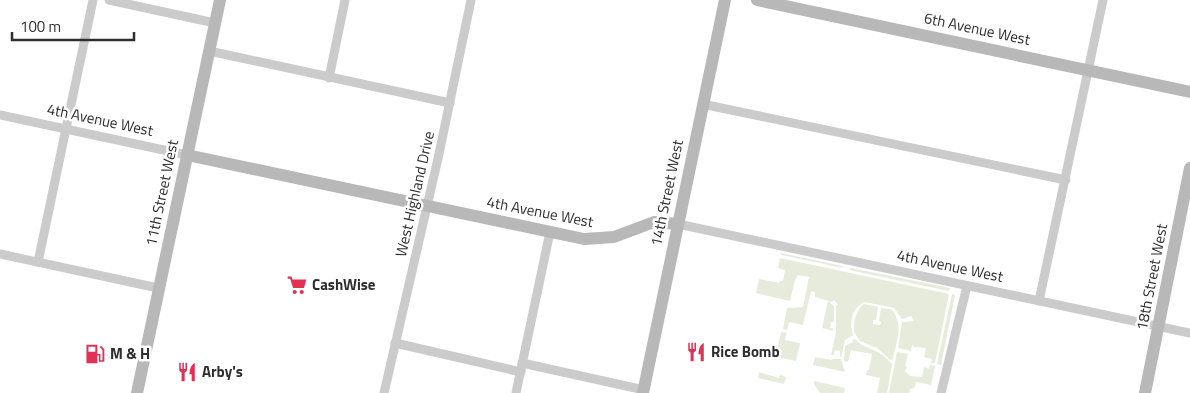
<svg xmlns="http://www.w3.org/2000/svg" width="1190" height="393" font-family="'Titillium Web',sans-serif">
  <style>
    .green { fill: #e6ebdb }
    .lines { fill: none; stroke-linecap: round; stroke-linejoin: round }
    .street { stroke: #cbcbcb; stroke-width: 9 }
    .secondary { stroke: #b8b8b8; stroke-width: 12 }
    .labels { text-anchor: middle; stroke-width: 5; stroke-linejoin: round; paint-order: stroke }
    .street-label { font-size: 15px; fill: #2e2e2e; stroke: #fff }
    .poi-label { font-size: 15px; font-weight: bold; fill: #2e2e2e; stroke: #fff; text-anchor: start }
  </style>
  <rect width="100%" height="100%" fill="#fff"/>
  <g class="green">
    <polygon points="781,253 842,266 843,268 781,255"/>
    <path d="M780,258L949,294L935,363H931L932,359L924,357L926,348L914,347L912,345L911,351L898,348L902,322L914,321L911,316L902,319L894,308L890,307L864,302C851,309 849,323 853,335L845,340L841,357H840V351L835,350L834,355H831L836,332V306L838,304L834,300L832,302L815,297V292L811,291L803,325L789,322L787,330L783,329L787,308L803,307L809,277L798,275L795,280L790,301L756,293L759,279L779,283L780,281H783L785,270L778,268Z"/>
    <polygon points="851,268 950,288 949,291 849,270"/>
    <polygon points="952,294 955,295 941,365 937,364"/>
    <polygon points="828,301 834,306 834,322 831,322 830,328 833,328 833,331 822,328"/>
    <path d="M864,304L878,307L876,320H873V324L880,325L881,322L879,321L881,308L891,309C905,325 896,343 892,361L877,348L860,341L854,332C854,322 855,311 864,304Z"/>
    <polygon points="781,332 787,333 785,340 800,343 796,361 781,358 781,355 769,352 769,355 764,354 769,350 777,351"/>
    <polygon points="855,339 862,345 880,353 880,354 883,355 892,364 887,393 877,393 880,378 866,375 867,370 869,370 872,354 851,350 848,362 844,361 845,346 853,342 852,340"/>
    <polygon points="897,352 908,354 905,366 907,367 905,371 910,376 922,377 924,367 929,369 930,365 935,366 931,385 916,382 914,388 910,389 909,393 889,393"/>
    <polygon points="815,357 832,360 833,359 841,359 845,372 813,365"/>
    <polygon points="759,372 779,378 780,375 786,377 784,384 758,378"/>
    <polygon points="814,381 845,388 844,393 820,393 814,384"/>
  </g>
  <g class="lines">
    <g class="street">
      <polyline points="109,0 215,23"/>
      <polyline points="209,51 450,103"/>
      <polyline points="329,78 345,0"/>
      <polyline points="702,104 1066,180"/>
      <polyline points="0,115 187,155"/>
      <polyline points="678,224 1190,333"/>
      <polyline points="0,254 158,288"/>
      <polyline points="38,262 93,0"/>
      <polyline points="1039,301 1103,0"/>
      <polyline points="395,343 521,372"/>
      <polyline points="522,363 644,390"/>
      <polyline points="384,393 439,154 471,0"/>
      <polyline points="516,393 550,232"/>
      <polyline points="941,393 967,286"/>
    </g>
    <g class="secondary">
      <polyline points="757,0 1190,92"/>
      <polyline points="187,155 584,239 614,237 654,222 678,224"/>
      <polyline points="137,393 220,0"/>
      <polyline points="643,393 725,0"/>
      <polyline points="1145,393 1190,168"/>
    </g>
  </g>
  <defs>
    <symbol id="supermarket-bare" viewBox="-9 -9 18 18"><path d="M-6-5.5h2.5l.6 2H6L4.5 2H-2.5L-4.4-4H-6ZM-1.5 3.2a1.3 1.3 0 1 0 .1 0ZM3 3.2a1.3 1.3 0 1 0 .1 0Z" fill="#e33156" stroke="#fff" stroke-width="2.5" paint-order="stroke"/></symbol>
    <symbol id="restaurant-bare" viewBox="-9 -9 18 18"><path d="M-5-6h1v4h1v-4h1v4h1v-4h1v5L-1.5 .5V6h-2V.5L-5-1ZM5-6V6H3V1.5H1.5Q1.5-4 5-6Z" fill="#e33156" stroke="#fff" stroke-width="2.5" paint-order="stroke"/></symbol>
    <symbol id="fuel-bare" viewBox="-9 -9 18 18"><path d="M-5.5-6h7V0h2V4h1.3V-2.5L3-4.5l.8-.8L6-3V5H2.5V1h-1V6h-7ZM-4.2-4.7v3.2H.2V-4.7Z" fill="#e33156" stroke="#fff" stroke-width="2.5" paint-order="stroke"/></symbol>
  </defs>
  <g fill-rule="evenodd">
    <use href="#supermarket-bare" x="283" y="271" width="28" height="28"/>
    <use href="#restaurant-bare" x="682" y="338" width="28" height="28"/>
    <use href="#fuel-bare" x="81" y="340" width="28" height="28"/>
    <use href="#restaurant-bare" x="173" y="358" width="28" height="28"/>
  </g>
  <g class="labels">
    <g class="street-label">
      <text transform="translate(977 29) rotate(12)" y="5">6th Avenue West</text>
      <text transform="translate(100 120) rotate(12)" y="5">4th Avenue West</text>
      <text transform="translate(162 193) rotate(-78)" y="5">11th Street West</text>
      <text transform="translate(667 193) rotate(-78)" y="5">14th Street West</text>
      <text transform="translate(415 194) rotate(-77)" y="5">West Highland Drive</text>
      <text transform="translate(540 212) rotate(11)" y="5">4th Avenue West</text>
      <text transform="translate(950 266) rotate(12)" y="5">4th Avenue West</text>
      <text transform="translate(1152 277) rotate(-79)" y="5">18th Street West</text>
    </g>
    <g class="poi-label">
      <text x="312" y="290">CashWise</text>
      <text x="711" y="357">Rice Bomb</text>
      <text x="110" y="359">M &amp; H</text>
      <text x="202" y="377">Arby's</text>
    </g>
  </g>
  <path d="M12 32v8h122v-8" fill="none" stroke="#2e2e2e" stroke-width="2.5"/>
  <text x="20" y="32" font-size="15" fill="#2e2e2e" stroke="#ffffff" stroke-width="4" paint-order="stroke">100 m</text>
</svg>
